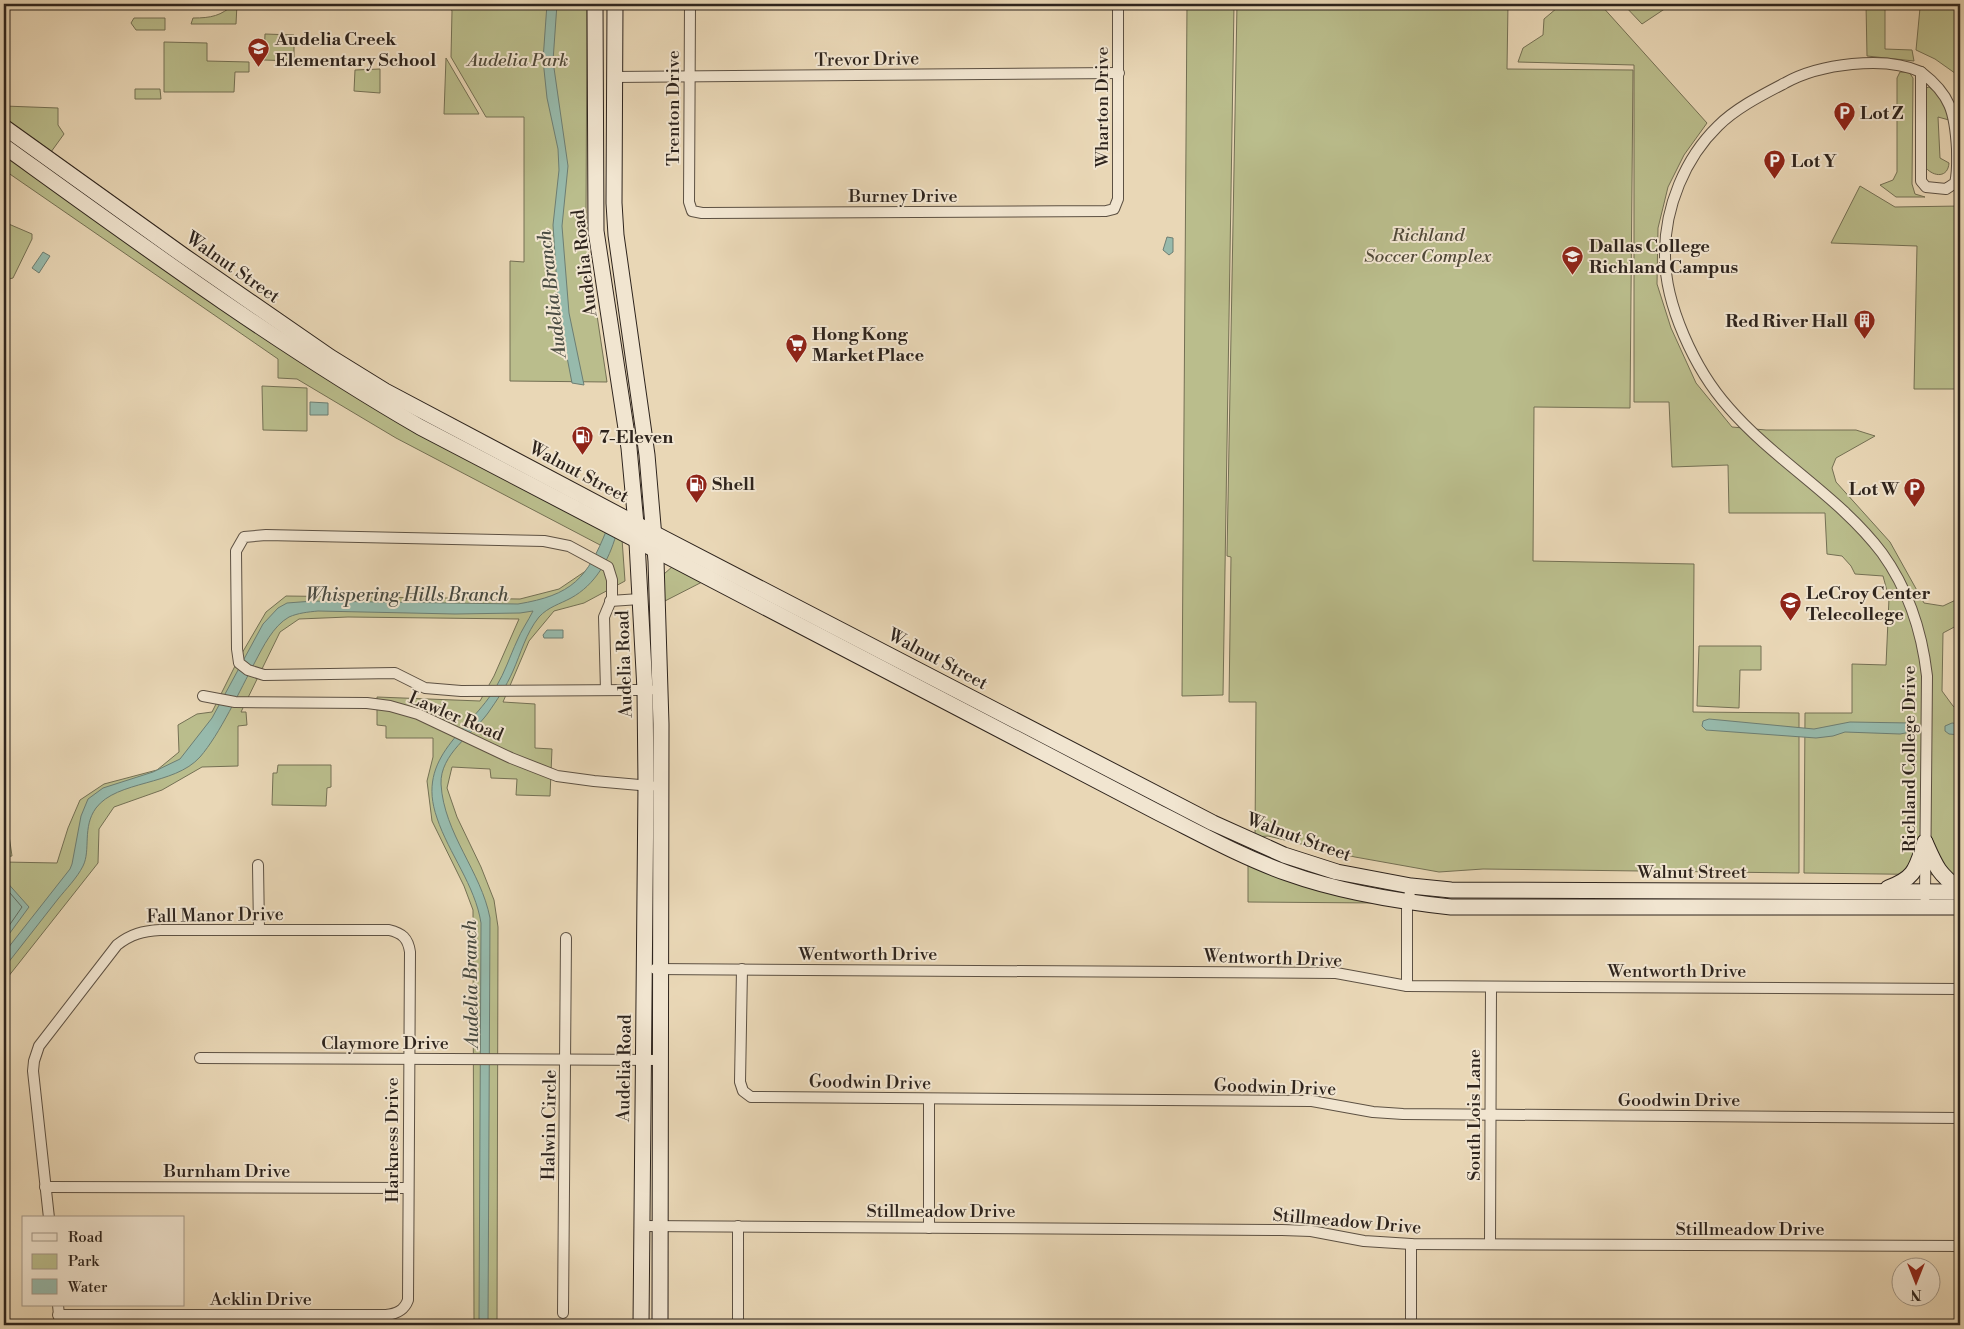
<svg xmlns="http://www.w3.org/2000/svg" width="1964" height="1329" font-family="'Libre Bodoni',serif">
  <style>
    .green { fill: #babd8c; stroke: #747054 }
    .water { fill: #97baac; stroke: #6d7e73 }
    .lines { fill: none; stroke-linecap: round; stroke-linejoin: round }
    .shore { stroke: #626f64; stroke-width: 1 }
    .street-casing { stroke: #5d5143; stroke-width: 12 }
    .secondary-casing { stroke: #2e241d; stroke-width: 17 }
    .street { stroke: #f1e5d0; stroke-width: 10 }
    .secondary { stroke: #f1e5d0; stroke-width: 15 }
    .labels { text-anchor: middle; stroke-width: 4; stroke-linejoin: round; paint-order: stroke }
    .poi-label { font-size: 18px; font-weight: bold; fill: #2e241d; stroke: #f1e5d0; text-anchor: start }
    .street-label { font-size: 18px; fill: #2e241d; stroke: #f1e5d0 }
    .park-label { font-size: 18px; font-style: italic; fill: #514a39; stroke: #f1e5d0 }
    .water-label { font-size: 19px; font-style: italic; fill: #484a41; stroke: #f1e5d0 }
  </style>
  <rect width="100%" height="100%" fill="#e9d7b6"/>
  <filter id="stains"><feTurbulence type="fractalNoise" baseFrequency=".004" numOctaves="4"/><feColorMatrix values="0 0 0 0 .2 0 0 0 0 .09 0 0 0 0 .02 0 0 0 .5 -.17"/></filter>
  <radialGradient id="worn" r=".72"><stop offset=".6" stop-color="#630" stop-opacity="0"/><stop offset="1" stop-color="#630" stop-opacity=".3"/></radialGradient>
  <g class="green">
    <path d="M234,4H237L236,24H191L193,18C211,18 221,16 234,4Z"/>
    <polygon points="449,4 587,4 586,221 589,262 607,382 510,381 510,261 524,262 524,117 486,117 451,57 452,11"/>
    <polygon points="1187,4 1234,4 1223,695 1182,696"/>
    <polygon points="1237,4 1508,4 1507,69 1633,70 1630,408 1534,407 1533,561 1694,564 1693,712 1799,713 1799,873 1483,869 1439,872 1355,857 1268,836 1255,837 1256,702 1229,702 1231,557 1227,556"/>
    <polygon points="1557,4 1600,4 1707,123 1684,155 1668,187 1658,228 1657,284 1671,328 1696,383 1732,427 1766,430 1856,430 1875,436 1836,458 1832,468 1836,482 1890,542 1924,603 1943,606 1960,598 1960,624 1943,633 1942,691 1953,706 1960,712 1960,875 1804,873 1805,713 1852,713 1852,664 1886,665 1889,598 1883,576 1855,574 1851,566 1842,556 1827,554 1825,513 1729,513 1728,465 1672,467 1669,402 1634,402 1634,65 1518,62 1523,48 1543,35 1544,19 1557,8"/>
    <polygon points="1623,4 1672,4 1642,24"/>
    <polygon points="1866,4 1885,4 1885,49 1912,50 1914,61 1867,56"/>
    <polygon points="1957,4 1960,4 1959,76 1935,59 1916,50 1920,8 1957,8"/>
    <polygon points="134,18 165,18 165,30 136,30 131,23"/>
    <polygon points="265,34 294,35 294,61 264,60"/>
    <polygon points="164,42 207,43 207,61 249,62 249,72 235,72 234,92 164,92"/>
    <polygon points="446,58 479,114 444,114"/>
    <polygon points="380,69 380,93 354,91 355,70"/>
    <polygon points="1900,72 1909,72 1913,78 1912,184 1915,194 1925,197 1896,197 1880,185 1893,180 1897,172 1897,78"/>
    <path d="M1929,87C1940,94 1947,107 1949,120L1938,117L1940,158L1949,163C1948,178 1934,177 1926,168V88Z"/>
    <polygon points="135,89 160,89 161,99 135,99"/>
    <polygon points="4,106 58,108 58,125 64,134 51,152 4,118"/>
    <polygon points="4,152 148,255 622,539 625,581 584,603 554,611 529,641 503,702 535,704 535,748 552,749 550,796 516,795 517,779 491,778 490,769 452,767 447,788 457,817 481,867 494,900 498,927 497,1325 474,1325 473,910 464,886 432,821 427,781 433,757 433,738 386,738 386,726 377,725 377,697 480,701 494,676 519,619 348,617 299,619 280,632 241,712 246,712 247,725 238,726 238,766 202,767 162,790 114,807 99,829 98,863 4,982 4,862 57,863 68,828 80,800 104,784 157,770 179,752 178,725 197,714 212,712 238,660 266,612 286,596 520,599 559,589 593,566 602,546 396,438 297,379 278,378 278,359 4,170"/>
    <polygon points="1860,186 1895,207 1960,206 1960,250 1958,251 1960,389 1914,389 1917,246 1831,243"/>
    <polygon points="4,222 32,234 32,239 13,278 9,279 4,277"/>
    <polygon points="262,386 307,388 307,431 263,430"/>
    <polygon points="673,566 704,581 663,602 664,574"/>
    <polygon points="1699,646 1761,646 1761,670 1740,670 1739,708 1697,706"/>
    <polygon points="278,765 331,765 331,787 327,788 326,806 272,805 273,773 277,773"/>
    <polygon points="4,801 12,856 4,857"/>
    <path d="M1248,865C1290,884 1332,894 1377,903L1248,902Z"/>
  </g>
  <g class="water">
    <polygon points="547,4 557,4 553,61 568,166 562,226 569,313 584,385 572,383 559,316 553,225 559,170 558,149 547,98 543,60"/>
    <polygon points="1167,237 1173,238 1173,252 1169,255 1163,250"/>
    <polygon points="43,252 50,256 39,273 32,268"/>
    <polygon points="310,402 328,403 328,415 310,415"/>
    <path d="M607,529L616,535C609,560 595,585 571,598C560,604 548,607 539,617C526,633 521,653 513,671C506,687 497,700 488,713C472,735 440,754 441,784C444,834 481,871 490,918L488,1325H479L481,923C475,885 449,854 437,818C415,756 470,731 496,687C505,672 510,656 517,641C521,631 528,621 533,611L520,613L455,614L318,611C308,612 298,613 289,617C273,626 263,647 255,662C240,690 220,734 200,757C174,786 117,780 96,808C82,827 91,850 83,866C77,878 66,889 58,899C40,922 22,945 4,968V953L70,869L72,864L81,816L88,799L103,788L153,772L180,759L212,718L263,624L278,608L287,603L313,601L518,604C572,595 587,579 607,529Z"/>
    <polygon points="547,630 563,630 563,638 544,638 543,635"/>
    <polygon points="1709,719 1814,729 1850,722 1910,723 1912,725 1911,732 1900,734 1845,732 1833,736 1816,738 1706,730 1702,726 1703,721"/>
    <polygon points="1952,723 1960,724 1960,735 1949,734 1945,731 1945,726"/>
    <polygon points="4,879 29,907 4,941"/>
  </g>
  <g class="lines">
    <polyline class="shore" points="4,886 22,907 4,933"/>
    <defs>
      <g id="street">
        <polyline points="690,4 689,202 692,211 702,213 1106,211 1114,209 1118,199 1118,4"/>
        <path d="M1921,72C1885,55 1819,64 1785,83C1762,95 1736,108 1718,126C1685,158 1665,207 1665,253C1664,304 1695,370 1729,408C1775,461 1840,497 1882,553C1908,589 1922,632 1927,676L1925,897"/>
        <path d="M1921,72C1951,95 1955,113 1957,149C1957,160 1958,172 1955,183L1946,189L1926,187L1921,181Z"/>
        <polyline points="614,77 1119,73"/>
        <polyline points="610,601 640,599"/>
        <polyline points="606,690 604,617 612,598 612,580 608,567 569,546 544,541 266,535 244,537 236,551 237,649 239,663 248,670 264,675 395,673 425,688 461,691 634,690 650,690"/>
        <polyline points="203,696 235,702 367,703 390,706 418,714 511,758 557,776 594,781 651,786"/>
        <polyline points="258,865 259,929"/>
        <polyline points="655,969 1336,973 1407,986 1960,989"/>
        <polyline points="742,969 740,1082 743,1091 751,1097 1312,1101 1373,1112 1403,1114 1960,1118"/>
        <polyline points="1407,986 1407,909 1411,886"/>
        <polyline points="200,1058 661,1060"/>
        <polyline points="45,1187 408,1188"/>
        <path d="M49,1218L33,1071L34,1061L39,1046L117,945C131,934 143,931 160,930H389C402,933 408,938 410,952L408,1300C404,1311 396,1314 386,1315H58"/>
        <polyline points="641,1226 1282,1230 1311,1231 1364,1241 1411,1244 1960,1246"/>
        <polyline points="738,1226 738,1325"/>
        <polyline points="929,1228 929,1099"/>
        <polyline points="1490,1244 1491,987"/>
        <polyline points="58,1305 60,1325"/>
        <polyline points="563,1313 566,938"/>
        <polyline points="1411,1325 1411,1244"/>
        <polyline points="1959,1325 1960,1318"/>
      </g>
      <g id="secondary">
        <polyline points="595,4 596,231 629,448 636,524 645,690 646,784 641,1325"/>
        <polyline points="615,4 614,203 616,235 647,455 656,561 661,724 660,1325"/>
        <polyline points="4,127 184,256 330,357 385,391 636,524 1213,823 1284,855 1337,872 1411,886 1451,890 1960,892"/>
        <path d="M4,146C140,244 275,343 420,427L1159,813C1201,834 1242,857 1287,873C1340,892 1395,901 1451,907H1960"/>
        <path d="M1925,842C1936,867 1938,873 1960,890"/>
        <path d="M1888,888C1916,878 1916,868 1925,842"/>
      </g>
    </defs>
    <use href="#street" class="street-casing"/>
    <use href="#secondary" class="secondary-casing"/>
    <use href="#street" class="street"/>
    <use href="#secondary" class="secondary"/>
  </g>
  <defs>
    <symbol id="school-pin" viewBox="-11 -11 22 30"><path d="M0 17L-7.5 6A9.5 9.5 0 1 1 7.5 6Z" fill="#8f2418" stroke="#f1e5d0"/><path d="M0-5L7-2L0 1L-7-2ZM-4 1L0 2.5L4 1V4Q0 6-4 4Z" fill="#fff"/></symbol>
    <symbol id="parking-pin" viewBox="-11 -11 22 30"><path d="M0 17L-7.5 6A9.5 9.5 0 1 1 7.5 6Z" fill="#8f2418" stroke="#f1e5d0"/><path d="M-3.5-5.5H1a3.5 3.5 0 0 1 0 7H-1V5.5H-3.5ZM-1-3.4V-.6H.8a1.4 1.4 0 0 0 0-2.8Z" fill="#fff"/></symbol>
    <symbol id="university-pin" viewBox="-11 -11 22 30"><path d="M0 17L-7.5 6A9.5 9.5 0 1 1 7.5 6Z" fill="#8f2418" stroke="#f1e5d0"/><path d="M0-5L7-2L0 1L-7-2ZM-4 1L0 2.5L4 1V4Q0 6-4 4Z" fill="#fff"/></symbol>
    <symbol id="building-pin" viewBox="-11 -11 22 30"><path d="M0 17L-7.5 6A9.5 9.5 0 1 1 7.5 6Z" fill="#8f2418" stroke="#f1e5d0"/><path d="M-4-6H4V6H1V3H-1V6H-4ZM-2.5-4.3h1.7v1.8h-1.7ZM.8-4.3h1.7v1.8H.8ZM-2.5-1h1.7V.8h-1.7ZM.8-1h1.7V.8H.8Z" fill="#fff"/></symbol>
    <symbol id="supermarket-pin" viewBox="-11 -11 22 30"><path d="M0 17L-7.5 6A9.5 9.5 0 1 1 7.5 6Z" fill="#8f2418" stroke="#f1e5d0"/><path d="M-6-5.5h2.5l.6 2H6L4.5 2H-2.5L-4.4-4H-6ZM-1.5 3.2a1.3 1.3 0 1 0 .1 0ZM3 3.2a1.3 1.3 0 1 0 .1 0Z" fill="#fff"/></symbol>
    <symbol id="fuel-pin" viewBox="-11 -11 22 30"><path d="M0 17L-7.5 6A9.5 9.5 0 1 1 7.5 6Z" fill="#8f2418" stroke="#f1e5d0"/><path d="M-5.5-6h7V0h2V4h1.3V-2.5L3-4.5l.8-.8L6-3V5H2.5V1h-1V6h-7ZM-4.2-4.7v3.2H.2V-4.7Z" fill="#fff"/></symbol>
  </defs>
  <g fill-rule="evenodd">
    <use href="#school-pin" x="246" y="36" width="25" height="34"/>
    <use href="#parking-pin" x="1832" y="100" width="25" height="34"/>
    <use href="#parking-pin" x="1762" y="148" width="25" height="34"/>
    <use href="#university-pin" x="1560" y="244" width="25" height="34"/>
    <use href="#building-pin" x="1852" y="308" width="25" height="34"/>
    <use href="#supermarket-pin" x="784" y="332" width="25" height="34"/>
    <use href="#fuel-pin" x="570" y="424" width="25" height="34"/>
    <use href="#fuel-pin" x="684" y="472" width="25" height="34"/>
    <use href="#parking-pin" x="1902" y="476" width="25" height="34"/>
    <use href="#school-pin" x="1778" y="590" width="25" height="34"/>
  </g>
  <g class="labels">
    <g class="poi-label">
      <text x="275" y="45">Audelia Creek<tspan x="275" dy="21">Elementary School</tspan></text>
      <text x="1860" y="119">Lot Z</text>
      <text x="1791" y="167">Lot Y</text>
      <text x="1589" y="252">Dallas College<tspan x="1589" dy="21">Richland Campus</tspan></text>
      <text x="1848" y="327" text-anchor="end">Red River Hall</text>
      <text x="812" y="340">Hong Kong<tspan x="812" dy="21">Market Place</tspan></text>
      <text x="599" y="443">7-Eleven</text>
      <text x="712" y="490">Shell</text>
      <text x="1899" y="495" text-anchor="end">Lot W</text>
      <text x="1806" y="599">LeCroy Center<tspan x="1806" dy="21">Telecollege</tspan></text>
    </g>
    <g class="street-label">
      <text transform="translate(867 59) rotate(-1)" y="6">Trevor Drive</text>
      <text transform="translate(1102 107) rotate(-90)" y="6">Wharton Drive</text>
      <text transform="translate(673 108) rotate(-90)" y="6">Trenton Drive</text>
      <text x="903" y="202">Burney Drive</text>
      <text transform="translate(584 263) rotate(-97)" y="6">Audelia Road</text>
      <text transform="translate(233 267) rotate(35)" y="6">Walnut Street</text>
      <text transform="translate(579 472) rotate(28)" y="6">Walnut Street</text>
      <text transform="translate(938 659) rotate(28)" y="6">Walnut Street</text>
      <text transform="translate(624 664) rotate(-92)" y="6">Audelia Road</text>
      <text transform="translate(456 716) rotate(23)" y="6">Lawler Road</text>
      <text transform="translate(1909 759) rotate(-90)" y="6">Richland College Drive</text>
      <text transform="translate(1299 837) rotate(20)" y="6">Walnut Street</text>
      <text x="1692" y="878">Walnut Street</text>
      <text transform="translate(215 915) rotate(-1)" y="6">Fall Manor Drive</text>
      <text x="868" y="960">Wentworth Drive</text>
      <text transform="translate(1273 958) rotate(2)" y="6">Wentworth Drive</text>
      <text x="1677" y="977">Wentworth Drive</text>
      <text x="385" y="1049">Claymore Drive</text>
      <text transform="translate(624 1068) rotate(-89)" y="6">Audelia Road</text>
      <text transform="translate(870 1082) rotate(1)" y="6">Goodwin Drive</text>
      <text transform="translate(1275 1087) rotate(2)" y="6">Goodwin Drive</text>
      <text x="1679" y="1106">Goodwin Drive</text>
      <text transform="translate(1474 1115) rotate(-90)" y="6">South Lois Lane</text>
      <text transform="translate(549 1125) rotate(-89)" y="6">Halwin Circle</text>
      <text transform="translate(392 1140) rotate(-90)" y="6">Harkness Drive</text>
      <text x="227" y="1177">Burnham Drive</text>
      <text x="941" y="1217">Stillmeadow Drive</text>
      <text transform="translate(1347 1221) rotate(5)" y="6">Stillmeadow Drive</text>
      <text x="1750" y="1235">Stillmeadow Drive</text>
      <text x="261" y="1305">Acklin Drive</text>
    </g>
    <g class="park-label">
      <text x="518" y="66">Audelia Park</text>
      <text x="1428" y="241">Richland<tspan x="1428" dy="21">Soccer Complex</tspan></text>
    </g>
    <g class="water-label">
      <text transform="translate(551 294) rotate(-97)" y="7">Audelia Branch</text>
      <text x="407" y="601">Whispering Hills Branch</text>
      <text transform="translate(470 984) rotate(-91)" y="7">Audelia Branch</text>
    </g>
  </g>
  <rect width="1964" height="1329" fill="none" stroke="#e9d7b6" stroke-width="20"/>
  <rect x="5" y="5" width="1954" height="1319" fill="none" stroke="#2e241d" stroke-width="2.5"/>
  <rect x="10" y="10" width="1944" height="1309" fill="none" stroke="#2e241d"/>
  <rect x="22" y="1216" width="162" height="90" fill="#f1e5d0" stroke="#a39888"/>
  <rect x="32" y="1233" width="25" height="8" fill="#f1e5d0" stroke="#a39888"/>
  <text x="68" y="1242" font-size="15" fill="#2e241d">Road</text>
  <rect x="32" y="1254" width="25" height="15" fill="#babd8c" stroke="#a39888"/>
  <text x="68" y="1266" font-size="15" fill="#2e241d">Park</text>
  <rect x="32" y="1279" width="25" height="15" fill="#97baac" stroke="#a39888"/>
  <text x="68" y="1292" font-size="15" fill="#2e241d">Water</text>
  <g transform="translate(1916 1282) rotate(180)"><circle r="24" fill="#f1e5d0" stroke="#a39888"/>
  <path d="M0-4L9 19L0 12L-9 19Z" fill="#8f2418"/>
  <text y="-8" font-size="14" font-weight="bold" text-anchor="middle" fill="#2e241d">N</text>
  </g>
  <rect width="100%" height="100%" filter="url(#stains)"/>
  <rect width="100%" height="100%" fill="url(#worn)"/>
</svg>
